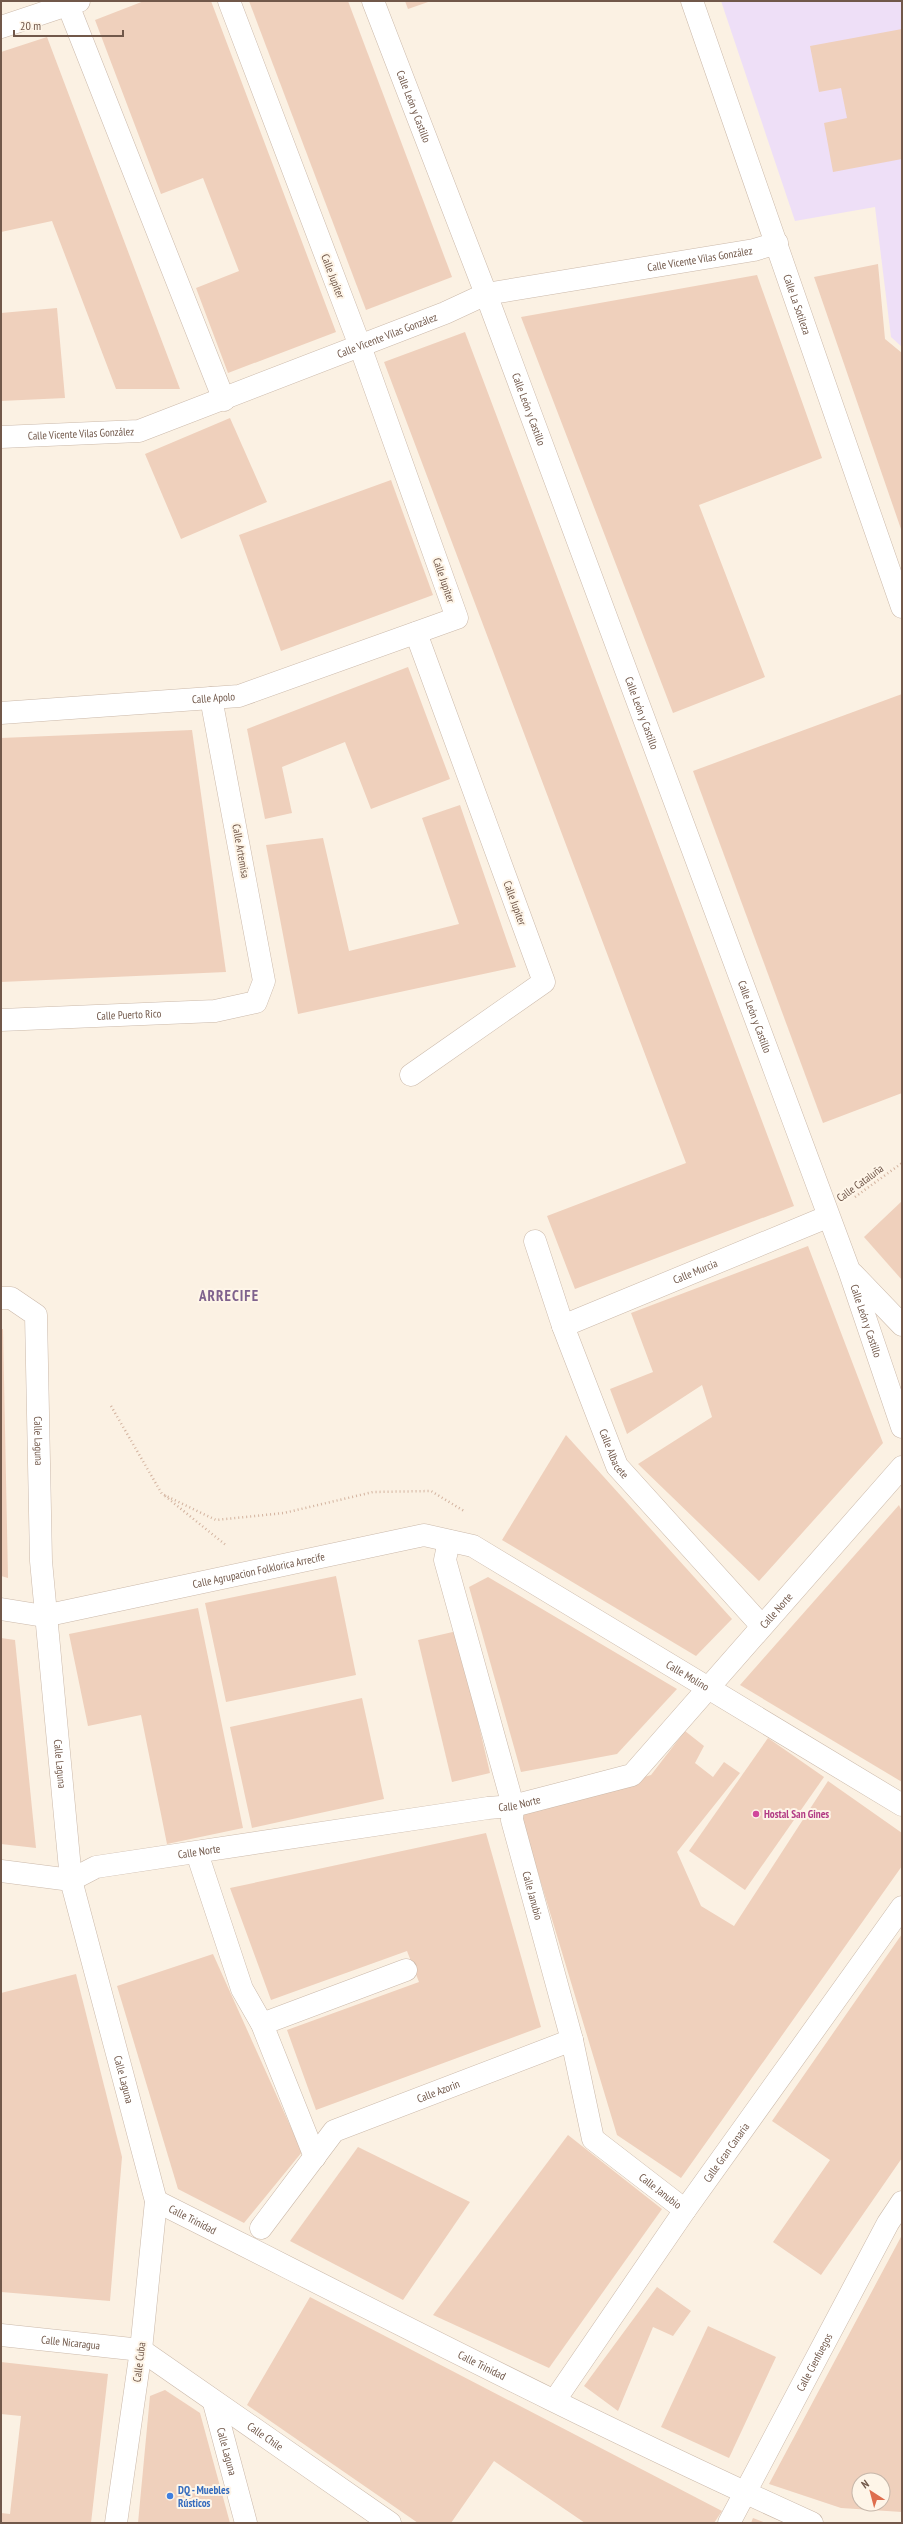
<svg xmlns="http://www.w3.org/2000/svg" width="903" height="2524" font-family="'PT Sans Narrow',sans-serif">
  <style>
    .education { fill: #eedff7 }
    .building { fill: #efd0bc; fill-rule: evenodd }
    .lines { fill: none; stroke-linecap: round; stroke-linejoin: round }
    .minor-casing { stroke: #cbb9aa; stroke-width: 23 }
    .path { stroke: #d3b39f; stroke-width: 2.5; stroke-dasharray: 1 3; stroke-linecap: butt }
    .minor { stroke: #fff; stroke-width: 22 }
    .hotel-dot { fill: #d1479c; stroke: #fef5e8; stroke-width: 1.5 }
    .shop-dot { fill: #3f7fe0; stroke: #fef5e8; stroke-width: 1.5 }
    .labels { text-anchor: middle; stroke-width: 4; stroke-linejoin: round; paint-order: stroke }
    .street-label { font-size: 11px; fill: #71584a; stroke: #fef5e8 }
    .hotel-label { font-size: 11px; font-weight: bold; fill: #b23c85; stroke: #fef5e8; text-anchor: start }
    .shop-label { font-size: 11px; font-weight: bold; fill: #366cbe; stroke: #fef5e8; text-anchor: start }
    .district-label { font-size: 15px; font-weight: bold; letter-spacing: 1px; fill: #7f628d; stroke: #fef5e8 }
  </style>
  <rect width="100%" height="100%" fill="#fbf1e3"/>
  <polygon class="education" points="721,1 902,1 902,347 891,337 875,207 795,221"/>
  <g class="building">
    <polygon points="144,1 211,1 336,332 228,373 196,288 239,271 203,178 161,194 95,20"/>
    <polygon points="249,1 348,1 452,277 366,310"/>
    <polygon points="405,1 431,1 408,9"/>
    <polygon points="902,29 902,159 833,172 824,123 847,118 841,88 819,92 810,46"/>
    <polygon points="47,37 180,389 116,389 52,221 1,232 1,52"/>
    <polygon points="878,264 885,339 902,353 902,532 814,277"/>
    <polygon points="757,275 822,458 699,505 765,677 673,713 521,317"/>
    <polygon points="57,308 65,398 1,401 1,313"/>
    <polygon points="465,332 794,1206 575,1289 547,1216 686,1163 384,362"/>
    <polygon points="230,418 267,502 181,539 145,454"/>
    <polygon points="391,480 433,595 281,651 239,535"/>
    <polygon points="408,667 450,779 371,809 345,742 282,767 292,813 265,819 247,729"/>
    <polygon points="902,694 902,1093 823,1123 693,771"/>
    <polygon points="192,730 226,972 1,982 1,738"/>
    <polygon points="460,805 516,967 298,1014 266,845 323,838 349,951 459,924 422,818"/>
    <polygon points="902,1201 902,1280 864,1237"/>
    <polygon points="808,1246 883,1443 759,1581 638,1464 712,1417 702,1385 627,1434 610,1389 653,1372 631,1313"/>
    <polygon points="1,1329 3,1329 8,1578 1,1576"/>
    <polygon points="566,1435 732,1619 696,1656 502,1540"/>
    <polygon points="899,1505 902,1512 902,1782 740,1685"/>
    <polygon points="336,1576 356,1675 226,1702 205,1603"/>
    <polygon points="488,1577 677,1689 617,1754 521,1772 469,1587"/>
    <polygon points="198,1608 243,1828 167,1844 141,1715 88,1726 69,1634"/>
    <polygon points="457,1631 490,1773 452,1782 418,1640"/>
    <polygon points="1,1638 15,1640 36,1848 1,1844"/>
    <polygon points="362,1698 384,1799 252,1828 230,1727"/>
    <polygon points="685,1731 704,1746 695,1763 713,1777 724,1762 740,1773 677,1852 701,1906 734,1926 828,1781 902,1833 902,1866 681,2178 617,2135 520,1813 651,1775"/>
    <polygon points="768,1738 824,1777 745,1890 689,1851"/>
    <polygon points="486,1833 541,2027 316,2110 287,2030 419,1982 407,1951 271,2000 230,1888"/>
    <polygon points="902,1934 902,2158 821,2275 773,2242 830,2160 772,2121"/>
    <polygon points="213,1954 302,2152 244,2223 178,2189 117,1986"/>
    <polygon points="76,1974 122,2157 110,2301 1,2292 1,1993"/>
    <polygon points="568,2135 662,2209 549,2368 433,2315"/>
    <polygon points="358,2147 470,2202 403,2300 290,2241"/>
    <path d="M902,2235V2512L841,2508L769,2484ZM859,2480H883V2504H859Z"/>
    <polygon points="657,2287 691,2311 673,2336 653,2327 618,2411 584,2386"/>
    <polygon points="310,2297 722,2511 714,2523 585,2523 494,2461 451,2523 418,2523 247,2405"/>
    <polygon points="708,2326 776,2357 729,2458 661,2427"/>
    <polygon points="1,2362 108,2374 91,2523 1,2523 1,2513 10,2514 21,2416 1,2414"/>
    <polygon points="165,2390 200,2413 230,2523 138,2523 150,2396"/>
    <polygon points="753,2518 766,2523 751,2523"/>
  </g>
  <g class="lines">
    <defs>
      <g id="minor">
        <path id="s1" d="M373,1L486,294L849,1270L902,1427"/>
        <path id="s2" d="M692,1L902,607"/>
        <polyline points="68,5 224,400"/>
        <polyline points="1,27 79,1"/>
        <path id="s3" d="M1,437L139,431L445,313L486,294L754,250L777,243"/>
        <path id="s4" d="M1,713L239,696L457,618L360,346L229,1"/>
        <path id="s5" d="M1,1020L215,1011L256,1002L264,981L211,698"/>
        <polyline points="411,1075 544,982 416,633"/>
        <path id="s6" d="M535,1241L563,1326L617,1466L761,1625"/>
        <polyline points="853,1274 902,1325"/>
        <path id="s7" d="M1,1298H11L36,1315L41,1561L71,1880L156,2201L141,2350L116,2523"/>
        <path id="s8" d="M563,1326L827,1217"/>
        <path id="s9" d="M449,1541L445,1560L509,1791L513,1806L512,1820L572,2040L593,2139L685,2210"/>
        <path id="s10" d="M1,1609L44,1616L424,1535L473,1546L902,1805"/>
        <polyline points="197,1853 242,1989 262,2024 315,2157"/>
        <path id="s11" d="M1,1871L71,1880L96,1867L488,1808L513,1806L632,1775L902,1467"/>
        <polyline points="262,2024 406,1970"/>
        <path id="s12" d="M156,2201C373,2310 590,2423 812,2523"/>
        <path id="s13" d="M261,2228L334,2131L572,2040"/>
        <path id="s14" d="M1,2335L141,2350L390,2523"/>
        <path id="s15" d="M555,2400L685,2210L902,1907"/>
        <path id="s16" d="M214,2403L246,2523"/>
        <path id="s17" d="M729,2523L888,2223L902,2202"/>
      </g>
    </defs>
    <use href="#minor" class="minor-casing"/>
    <g class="path">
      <polyline points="855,1197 902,1163"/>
      <polyline points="111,1406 162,1494 216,1520 284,1513 373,1492 431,1491 464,1511"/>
      <polyline points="165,1496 227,1546"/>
    </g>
    <use href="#minor" class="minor"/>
  </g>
  <circle class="hotel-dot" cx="756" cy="1814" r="4"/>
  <circle class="shop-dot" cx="170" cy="2496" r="4"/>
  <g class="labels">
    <g class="street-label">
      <text dy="4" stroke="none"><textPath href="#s1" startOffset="113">Calle León y Castillo</textPath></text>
      <text dy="4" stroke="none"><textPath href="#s3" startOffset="728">Calle Vicente Vilas González</textPath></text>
      <text transform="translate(333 276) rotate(69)" y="4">Calle Jupiter</text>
      <text dy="4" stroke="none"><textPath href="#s2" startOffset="321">Calle La Sotileza</textPath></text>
      <text dy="4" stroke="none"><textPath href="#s3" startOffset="404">Calle Vicente Vilas González</textPath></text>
      <text dy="4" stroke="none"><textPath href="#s1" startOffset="437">Calle León y Castillo</textPath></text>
      <text dy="4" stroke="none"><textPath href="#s3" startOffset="80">Calle Vicente Vilas González</textPath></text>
      <text transform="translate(444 580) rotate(71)" y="4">Calle Jupiter</text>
      <text dy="4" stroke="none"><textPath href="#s4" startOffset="213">Calle Apolo</textPath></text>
      <text dy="4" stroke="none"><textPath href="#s1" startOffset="761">Calle León y Castillo</textPath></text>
      <text transform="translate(241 851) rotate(80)" y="4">Calle Artemisa</text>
      <text transform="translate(515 903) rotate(70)" y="4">Calle Jupiter</text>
      <text dy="4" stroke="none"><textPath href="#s5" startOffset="128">Calle Puerto Rico</textPath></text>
      <text dy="4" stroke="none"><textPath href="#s1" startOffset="1085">Calle León y Castillo</textPath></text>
      <text transform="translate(860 1183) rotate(-36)" y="4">Calle Cataluña</text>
      <text dy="4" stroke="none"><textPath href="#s8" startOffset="143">Calle Murcia</textPath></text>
      <text dy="4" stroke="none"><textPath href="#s1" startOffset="1409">Calle León y Castillo</textPath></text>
      <text dy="4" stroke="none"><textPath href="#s7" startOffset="166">Calle Laguna</textPath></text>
      <text dy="4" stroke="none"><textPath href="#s6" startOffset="227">Calle Albacete</textPath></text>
      <text dy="4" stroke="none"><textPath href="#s10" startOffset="263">Calle Agrupacion Folklorica Arrecife</textPath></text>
      <text dy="4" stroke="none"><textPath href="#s11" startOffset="862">Calle Norte</textPath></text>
      <text dy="4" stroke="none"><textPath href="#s10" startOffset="733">Calle Molino</textPath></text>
      <text dy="4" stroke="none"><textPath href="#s7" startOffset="490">Calle Laguna</textPath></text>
      <text dy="4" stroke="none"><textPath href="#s11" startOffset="527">Calle Norte</textPath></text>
      <text dy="4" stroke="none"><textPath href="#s11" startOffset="203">Calle Norte</textPath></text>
      <text dy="4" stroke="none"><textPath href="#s9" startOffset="367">Calle Janubio</textPath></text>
      <text dy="4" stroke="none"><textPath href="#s7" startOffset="813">Calle Laguna</textPath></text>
      <text dy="4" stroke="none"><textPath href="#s13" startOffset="233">Calle Azorin</textPath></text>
      <text dy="4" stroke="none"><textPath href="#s15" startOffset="301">Calle Gran Canaria</textPath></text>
      <text dy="4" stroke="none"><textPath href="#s9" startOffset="703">Calle Janubio</textPath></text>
      <text dy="4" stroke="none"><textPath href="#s12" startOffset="41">Calle Trinidad</textPath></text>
      <text dy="4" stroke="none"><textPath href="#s14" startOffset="70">Calle Nicaragua</textPath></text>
      <text transform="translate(139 2362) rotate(-83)" y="4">Calle Cuba</text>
      <text dy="4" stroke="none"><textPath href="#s17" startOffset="182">Calle Cienfuegos</textPath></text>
      <text dy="4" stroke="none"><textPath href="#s12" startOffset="365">Calle Trinidad</textPath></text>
      <text dy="4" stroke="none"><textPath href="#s14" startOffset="292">Calle Chile</textPath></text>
      <text dy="4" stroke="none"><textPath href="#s16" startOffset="50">Calle Laguna</textPath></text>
    </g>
    <g class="hotel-label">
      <text x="764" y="1818">Hostal San Gines</text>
    </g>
    <g class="shop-label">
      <text x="178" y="2494">DQ - Muebles<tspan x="178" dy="13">Rústicos</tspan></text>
    </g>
    <g class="district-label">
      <text x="229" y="1301">ARRECIFE</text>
    </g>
  </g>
  <rect width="903" height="2524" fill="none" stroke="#71584a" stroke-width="4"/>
  <g transform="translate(871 2492) rotate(324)"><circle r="19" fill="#fef5e8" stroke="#c6b6a9"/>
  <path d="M0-3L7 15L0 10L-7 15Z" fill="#de6e4e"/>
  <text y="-6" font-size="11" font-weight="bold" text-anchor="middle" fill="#71584a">N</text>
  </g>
  <path d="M14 30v6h109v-6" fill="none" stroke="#71584a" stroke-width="2"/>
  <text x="20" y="30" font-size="12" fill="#71584a" stroke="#fef5e8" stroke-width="3" paint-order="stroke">20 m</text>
</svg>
